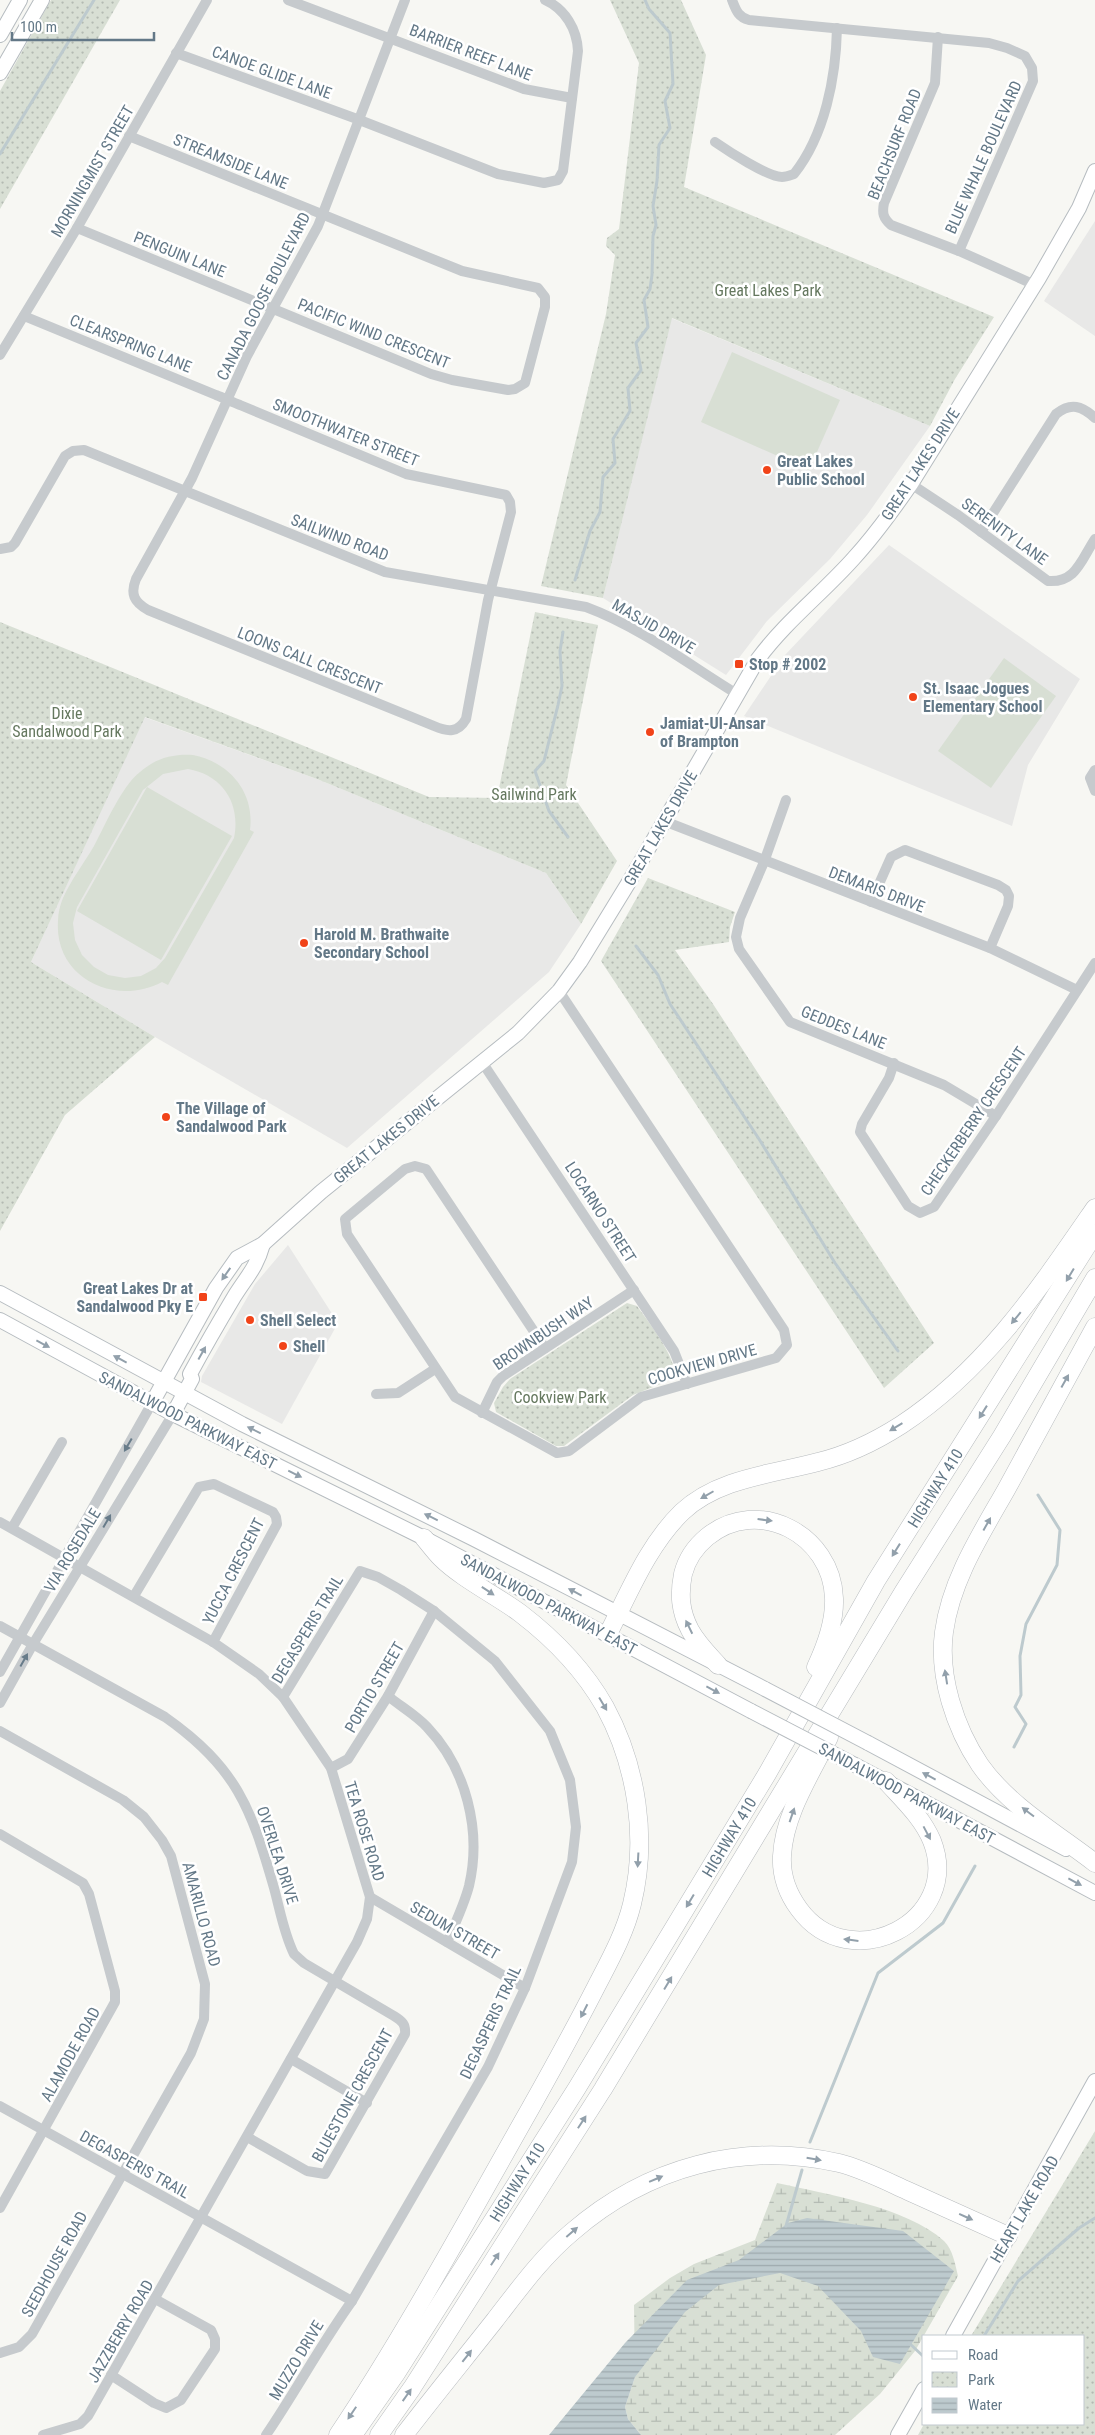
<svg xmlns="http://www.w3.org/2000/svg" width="1095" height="2435" font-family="'Roboto Condensed',sans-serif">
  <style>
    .built { fill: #e8e8e7 }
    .grass { fill: #d8dfd4; fill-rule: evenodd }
    .wetland { fill: url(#wetland-marsh) }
    .park { fill: url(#park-dots) }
    .water { fill: url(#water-rules) }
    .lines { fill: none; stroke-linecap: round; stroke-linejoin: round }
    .stream { stroke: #bdcace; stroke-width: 3 }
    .secondary-casing { stroke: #b6bcc0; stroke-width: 16 }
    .highway-casing { stroke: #b8bcbf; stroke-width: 19 }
    .street { stroke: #c6cacd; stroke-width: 10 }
    .secondary { stroke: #fff; stroke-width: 14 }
    .highway { stroke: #fff; stroke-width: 18 }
    .secondary-bridge-casing { stroke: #b6bcc0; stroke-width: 16; stroke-linecap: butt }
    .secondary-bridge { stroke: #fff; stroke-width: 14 }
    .oneway { fill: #92a0ab }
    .oneway2 { fill: #687c8a }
    .poi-dot { fill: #f14319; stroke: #fff; stroke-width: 2 }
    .labels { text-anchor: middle; stroke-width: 5; stroke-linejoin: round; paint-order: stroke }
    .street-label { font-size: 16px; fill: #637887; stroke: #fff }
    .park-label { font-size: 16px; fill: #65785f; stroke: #fff }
    .poi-label { font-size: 16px; font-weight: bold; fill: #637887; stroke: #fff; text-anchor: start }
  </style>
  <defs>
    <pattern id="wetland-marsh" width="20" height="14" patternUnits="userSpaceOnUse" patternTransform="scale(1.25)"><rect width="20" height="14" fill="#d8dfd4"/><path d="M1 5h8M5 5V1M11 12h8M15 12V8" fill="none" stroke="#b3bab2"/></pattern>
    <pattern id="park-dots" width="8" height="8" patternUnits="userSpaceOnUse" patternTransform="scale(1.25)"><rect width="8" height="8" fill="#d8dfd4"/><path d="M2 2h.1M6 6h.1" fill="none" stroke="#b3bab2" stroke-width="1.8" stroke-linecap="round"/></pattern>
    <pattern id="water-rules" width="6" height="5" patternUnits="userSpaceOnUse" patternTransform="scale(1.25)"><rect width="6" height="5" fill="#bdcace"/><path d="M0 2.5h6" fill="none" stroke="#9da9ad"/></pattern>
  </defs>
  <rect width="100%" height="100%" fill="#f7f7f3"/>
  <g class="built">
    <polygon points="1095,221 1095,336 1044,301"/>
    <polygon points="671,318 930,426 867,515 830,559 767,621 726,675 603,598"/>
    <polygon points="889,545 1080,679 1028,765 1012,826 744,716 785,655"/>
    <polygon points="144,717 317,779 546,873 581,924 549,972 347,1148 155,1037 31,962"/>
    <polygon points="288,1245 338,1323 282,1424 201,1382 202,1376 255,1284"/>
  </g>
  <g class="grass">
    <polygon points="732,352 840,400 809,470 701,422"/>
    <polygon points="1004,658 1056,696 991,788 938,751"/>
    <path d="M193,755C229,762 255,792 250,830L254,832L168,985L162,982C115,1007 54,978 58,921C58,913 60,905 63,898C71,880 84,863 94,846C106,824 121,787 140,772C156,758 173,754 193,755ZM188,769C223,775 241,804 234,838L165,958L156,968L141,976L125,978L108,975L94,967L82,955L75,940L73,923L77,907L143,790L163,774Z"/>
    <polygon points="147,787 232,836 161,960 77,911"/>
  </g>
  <path class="wetland" d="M777,2183C826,2194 907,2207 944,2241C953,2250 955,2264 958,2276L915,2351L880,2394L835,2435H641L628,2419L625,2407L635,2377L634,2305L670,2278L694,2264L755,2240Z"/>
  <g class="park">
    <polygon points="51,0 120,0 0,209 0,91"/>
    <polygon points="610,0 681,0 706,55 684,187 994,317 955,379 930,426 672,318 603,598 541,586 606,314 615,255 606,246 607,238 619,229 639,63"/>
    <polygon points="535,612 598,625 566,785 617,861 581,924 546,873 317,779 145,717 31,962 155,1037 65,1115 0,1231 0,622 429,797 497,798"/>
    <polygon points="648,878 735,912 730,927 729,942 675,950 713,1004 934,1343 884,1388 601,961"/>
    <path d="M627,1303L637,1306C647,1320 682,1364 673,1379L633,1395L564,1446H556L496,1412L494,1403L503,1387L510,1379Z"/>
    <polygon points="1095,2131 1095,2435 918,2435 924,2424 1084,2424 1084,2336 971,2336"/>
  </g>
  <polygon class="water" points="807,2218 903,2231 954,2271 900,2364 873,2357 861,2331 818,2286 780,2273 719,2285 685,2312 635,2377 625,2407 628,2419 641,2435 549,2435 625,2343 687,2280 739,2260 788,2223"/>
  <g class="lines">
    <g class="stream">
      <polyline points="0,154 94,0"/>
      <polyline points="575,580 590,531 600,512 603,477 615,463 613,439 630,411 628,388 641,370 636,343 648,327 644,300 650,289 652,275 653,236 656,225 653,206 657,181 659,145 670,128 665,101 673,84 670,33 649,9 645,0"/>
      <polyline points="563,632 560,651 562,686 558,705 544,761 535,771 549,811 568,837"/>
      <polyline points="636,946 658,975 670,1004 759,1139 835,1263 898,1351"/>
      <polyline points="1014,1747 1026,1724 1015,1707 1021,1695 1020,1656 1026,1624 1057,1565 1060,1530 1038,1495"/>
      <polyline points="810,2142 878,1973 943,1923 975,1866"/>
      <polyline points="786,2226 802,2170"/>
      <polyline points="984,2336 1018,2281 1079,2228 1095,2218"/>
      <polyline points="909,2343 923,2356"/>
    </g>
    <defs>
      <g id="secondary">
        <polyline points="0,35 20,0"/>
        <polyline points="0,73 42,0"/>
        <polyline points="0,1293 242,1424 474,1539 765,1689"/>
        <polyline points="0,1320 173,1414 424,1538 751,1711"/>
        <path d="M152,1403L216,1288L237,1258L263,1244L321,1192L518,1033L559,991L580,962L629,882L758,659C786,621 823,593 854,558C875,535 893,510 911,484L1039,278L1079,208L1095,171"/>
        <path d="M173,1414L192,1379L190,1374C204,1348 219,1322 234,1297C247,1276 256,1269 263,1244"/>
        <polyline points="868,1743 1066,1849"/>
        <polyline points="855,1765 1095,1893"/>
        <polyline points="953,2336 1095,2081"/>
        <polyline points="898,2435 924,2389"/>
      </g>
      <g id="highway">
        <path d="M1095,1327C1065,1382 1035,1436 1006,1490C981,1534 951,1580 944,1632C938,1676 955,1728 980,1765C1008,1805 1056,1833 1095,1863"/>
        <path d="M608,1634C629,1593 648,1545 682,1512C718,1478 773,1474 818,1462C847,1455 876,1441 901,1425C985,1370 1039,1289 1095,1208"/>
        <path d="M718,1665C708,1654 697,1643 690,1630C680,1611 679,1594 683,1574C687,1558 695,1547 707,1537C758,1495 832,1535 834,1598C835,1622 826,1646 816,1667"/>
        <path d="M829,1737C811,1774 784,1814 782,1856C781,1875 788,1894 799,1909C850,1979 963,1921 932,1841C922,1817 903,1800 886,1781"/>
        <path d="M338,2435C408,2330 468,2218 530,2109C553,2068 575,2028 596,1987C610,1960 625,1933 632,1904C648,1839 637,1766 605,1707C584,1670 554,1639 520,1613C497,1596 461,1578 441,1558C435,1552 430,1545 424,1538"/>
        <polyline points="353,2435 397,2372 577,2088 767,1774 876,1581 1095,1233"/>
        <polyline points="379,2435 412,2388 603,2089 904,1591 1002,1436 1095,1278"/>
        <path d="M404,2435C434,2396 465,2358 495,2320C519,2289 542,2257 572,2232C647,2167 742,2141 839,2163C863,2169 886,2181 908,2191C942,2206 975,2221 1008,2236"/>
      </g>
    </defs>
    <use href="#secondary" class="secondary-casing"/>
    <use href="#highway" class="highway-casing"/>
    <g class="street">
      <polyline points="288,0 524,89 572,98"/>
      <path d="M732,0C736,10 738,17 749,20L989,43L1007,48L1025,56L1032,68L1033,81L959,251"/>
      <path d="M938,37L935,83L884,203C882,213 883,218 891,225L959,251L1035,285"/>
      <path d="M176,53L357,119L498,174L544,183L558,180L563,171L578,51C577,29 565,9 545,0"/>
      <path d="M715,142C728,151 768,177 782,177C786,177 791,175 794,174C825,135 836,77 837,28"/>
      <polyline points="77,228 431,374 452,380 508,390 515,389 525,383 545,307 545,297 538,288 462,271 129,136"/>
      <path d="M24,316L216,395C224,398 232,402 240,405L406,474L506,495L510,502L511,512L488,600L466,719C458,733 448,732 434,726L148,610C134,602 130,594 136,579L192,478L247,356L318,226L405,0"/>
      <polyline points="0,355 77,228 207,0"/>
      <path d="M911,484L958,515L1048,581C1076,583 1081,560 1095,539"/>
      <path d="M981,532L1056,414C1071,402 1082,406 1095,418"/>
      <path d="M0,549L11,547L15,543L65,456L73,451L84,450L385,572L586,607C640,627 688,664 737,694"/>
      <polyline points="1095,770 1090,778 1095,791"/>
      <polyline points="786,800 764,862 740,918 736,937 739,949 790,1022 944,1085 996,1116"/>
      <polyline points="664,821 990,948 1077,990"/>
      <polyline points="871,902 891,857 905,850 998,885 1006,890 1009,896 1008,906 990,948"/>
      <polyline points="482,1062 674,1351 687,1384"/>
      <polyline points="894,1063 889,1078 862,1124 860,1132 908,1206 920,1213 934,1207 996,1116 1095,963"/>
      <polyline points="545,1348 426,1169 415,1166 405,1169 345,1219 347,1234 455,1397 557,1453 569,1451 641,1397 776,1358 787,1345 784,1330 559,991"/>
      <polyline points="376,1394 398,1393 435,1369"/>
      <polyline points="482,1413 497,1382 503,1376 634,1290"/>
      <polyline points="0,1522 213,1642 259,1674 283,1697 331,1768 370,1897 367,1919 357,1942 88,2416 80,2424 43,2435"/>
      <polyline points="12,1528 62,1442"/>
      <polyline points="134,1596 199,1487 214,1484 273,1512 276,1517 277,1524 213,1642"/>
      <path d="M0,1626L165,1717C236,1767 251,1807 274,1888C280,1910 284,1934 294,1954L304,1963L394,2016C402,2021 406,2024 405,2034L325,2174L307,2171L247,2137"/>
      <polyline points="0,1672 152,1403"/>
      <path d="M388,1696C400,1706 416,1715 427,1727C466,1768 482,1830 469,1886C464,1905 455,1924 447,1942"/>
      <polyline points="0,1703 33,1644 173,1414"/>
      <polyline points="0,1731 123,1800 144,1817 162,1840 171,1856 205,1984 204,2019 191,2053 32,2334 19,2347 0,2353"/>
      <polyline points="331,1768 348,1759 388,1696 434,1611"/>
      <polyline points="0,1834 83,1883 89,1894 115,1991 115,2002 0,2208"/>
      <polyline points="370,1897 525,1988"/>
      <polyline points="291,2059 367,2103"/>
      <polyline points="0,2106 352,2301"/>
      <polyline points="111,2375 154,2403 166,2408 181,2400 215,2349 215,2339 211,2330 155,2299"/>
      <path d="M266,2435C296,2391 321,2344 352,2301L488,2067L525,1988L572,1862L576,1827L570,1780L550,1731L495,1661L434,1611L401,1590L378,1577L360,1571L283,1697"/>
    </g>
    <use href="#secondary" class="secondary"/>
    <use href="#highway" class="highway"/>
    <defs>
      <g id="secondary-bridge">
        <polyline points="765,1689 868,1743"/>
        <polyline points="751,1711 855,1765"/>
      </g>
    </defs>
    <use href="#secondary-bridge" class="secondary-bridge-casing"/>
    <use href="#secondary-bridge" class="secondary-bridge"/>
  </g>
  <defs><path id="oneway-solid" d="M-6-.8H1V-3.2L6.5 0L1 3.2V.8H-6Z" transform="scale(1.25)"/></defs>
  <g class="oneway">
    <use href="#oneway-solid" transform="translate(226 1274) rotate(125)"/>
    <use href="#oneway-solid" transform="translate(1070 1275) rotate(121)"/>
    <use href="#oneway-solid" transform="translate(1016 1318) rotate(129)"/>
    <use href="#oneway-solid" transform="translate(43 1344) rotate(28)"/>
    <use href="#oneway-solid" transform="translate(202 1353) rotate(-61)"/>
    <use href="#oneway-solid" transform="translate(120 1359) rotate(-152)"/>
    <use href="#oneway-solid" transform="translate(1065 1381) rotate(-61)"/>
    <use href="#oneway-solid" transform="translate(983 1412) rotate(122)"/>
    <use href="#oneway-solid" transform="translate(896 1427) rotate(149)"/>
    <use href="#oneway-solid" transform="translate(254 1430) rotate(-154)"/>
    <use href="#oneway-solid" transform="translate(295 1474) rotate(26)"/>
    <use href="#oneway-solid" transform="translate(707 1495) rotate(150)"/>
    <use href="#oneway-solid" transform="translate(431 1517) rotate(-154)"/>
    <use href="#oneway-solid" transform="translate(765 1520) rotate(7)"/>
    <use href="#oneway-solid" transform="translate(987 1524) rotate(-61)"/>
    <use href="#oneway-solid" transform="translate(896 1550) rotate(122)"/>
    <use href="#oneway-solid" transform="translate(488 1591) rotate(34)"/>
    <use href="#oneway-solid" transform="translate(575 1592) rotate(-152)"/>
    <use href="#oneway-solid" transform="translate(689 1627) rotate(-116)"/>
    <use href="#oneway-solid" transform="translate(946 1677) rotate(-99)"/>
    <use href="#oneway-solid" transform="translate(713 1690) rotate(28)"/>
    <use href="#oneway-solid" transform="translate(603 1704) rotate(59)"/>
    <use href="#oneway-solid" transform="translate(929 1776) rotate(-152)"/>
    <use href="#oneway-solid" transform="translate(1028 1812) rotate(-143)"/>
    <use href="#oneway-solid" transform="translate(792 1815) rotate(-71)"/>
    <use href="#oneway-solid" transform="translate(927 1833) rotate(62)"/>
    <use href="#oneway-solid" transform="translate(638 1860) rotate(93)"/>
    <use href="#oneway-solid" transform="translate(1075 1882) rotate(28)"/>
    <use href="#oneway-solid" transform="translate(690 1901) rotate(121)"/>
    <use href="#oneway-solid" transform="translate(851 1940) rotate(-173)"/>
    <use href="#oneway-solid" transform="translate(668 1983) rotate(-59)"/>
    <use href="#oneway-solid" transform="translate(584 2011) rotate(117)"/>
    <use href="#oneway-solid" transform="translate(582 2122) rotate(-57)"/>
    <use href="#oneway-solid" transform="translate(814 2159) rotate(10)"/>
    <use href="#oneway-solid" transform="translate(656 2179) rotate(-23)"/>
    <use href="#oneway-solid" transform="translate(966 2217) rotate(24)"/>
    <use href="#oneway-solid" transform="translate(572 2232) rotate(-41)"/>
    <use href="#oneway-solid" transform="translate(495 2259) rotate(-57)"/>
    <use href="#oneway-solid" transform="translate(467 2356) rotate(-52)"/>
    <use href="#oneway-solid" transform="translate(407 2395) rotate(-55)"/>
    <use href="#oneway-solid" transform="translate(352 2413) rotate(124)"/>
  </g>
  <g class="oneway2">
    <use href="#oneway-solid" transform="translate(128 1445) rotate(120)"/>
    <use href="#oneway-solid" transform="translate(107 1521) rotate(-60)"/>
    <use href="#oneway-solid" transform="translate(24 1660) rotate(-61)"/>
  </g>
  <g class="poi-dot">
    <circle cx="767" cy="470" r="5"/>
    <rect x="734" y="659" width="10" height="10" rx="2.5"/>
    <circle cx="913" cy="697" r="5"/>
    <circle cx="650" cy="732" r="5"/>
    <circle cx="304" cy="943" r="5"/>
    <circle cx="166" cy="1117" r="5"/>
    <rect x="198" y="1292" width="10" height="10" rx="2.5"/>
    <circle cx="250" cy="1320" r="5"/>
    <circle cx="283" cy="1346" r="5"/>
  </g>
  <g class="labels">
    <g class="street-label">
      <text transform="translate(471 52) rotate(21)" y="6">BARRIER REEF LANE</text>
      <text transform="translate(272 72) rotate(20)" y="6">CANOE GLIDE LANE</text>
      <text transform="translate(894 144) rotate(-68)" y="6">BEACHSURF ROAD</text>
      <text transform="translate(983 157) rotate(-66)" y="6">BLUE WHALE BOULEVARD</text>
      <text transform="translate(231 161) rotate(22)" y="6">STREAMSIDE LANE</text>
      <text transform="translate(92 171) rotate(-60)" y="6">MORNINGMIST STREET</text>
      <text transform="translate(180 254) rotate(22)" y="6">PENGUIN LANE</text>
      <text transform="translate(263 296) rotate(-63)" y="6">CANADA GOOSE BOULEVARD</text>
      <text transform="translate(374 333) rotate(22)" y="6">PACIFIC WIND CRESCENT</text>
      <text transform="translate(131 343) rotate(22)" y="6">CLEARSPRING LANE</text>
      <text transform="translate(346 432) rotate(22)" y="6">SMOOTHWATER STREET</text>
      <text transform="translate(920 464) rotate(-57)" y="6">GREAT LAKES DRIVE</text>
      <text transform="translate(1005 531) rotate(36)" y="6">SERENITY LANE</text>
      <text transform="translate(340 537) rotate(21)" y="6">SAILWIND ROAD</text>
      <text transform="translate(654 626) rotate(30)" y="6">MASJID DRIVE</text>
      <text transform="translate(310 660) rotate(22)" y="6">LOONS CALL CRESCENT</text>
      <text transform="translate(660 828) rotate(-60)" y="6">GREAT LAKES DRIVE</text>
      <text transform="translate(877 889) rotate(21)" y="6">DEMARIS DRIVE</text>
      <text transform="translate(844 1027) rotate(22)" y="6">GEDDES LANE</text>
      <text transform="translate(973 1121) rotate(-56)" y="6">CHECKERBERRY CRESCENT</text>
      <text transform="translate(386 1139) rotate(-39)" y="6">GREAT LAKES DRIVE</text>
      <text transform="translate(601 1212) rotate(57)" y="6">LOCARNO STREET</text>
      <text transform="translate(543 1333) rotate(-34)" y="6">BROWNBUSH WAY</text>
      <text transform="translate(702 1364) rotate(-16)" y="6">COOKVIEW DRIVE</text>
      <text transform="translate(188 1420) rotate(27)" y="6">SANDALWOOD PARKWAY EAST</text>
      <text transform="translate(935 1488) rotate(-58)" y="6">HIGHWAY 410</text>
      <text transform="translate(72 1550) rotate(-59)" y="6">VIA ROSEDALE</text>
      <text transform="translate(233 1571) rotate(-63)" y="6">YUCCA CRESCENT</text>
      <text transform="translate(549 1604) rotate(28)" y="6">SANDALWOOD PARKWAY EAST</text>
      <text transform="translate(307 1629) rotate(-59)" y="6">DEGASPERIS TRAIL</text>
      <text transform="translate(374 1687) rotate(-60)" y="6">PORTIO STREET</text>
      <text transform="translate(907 1793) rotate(28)" y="6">SANDALWOOD PARKWAY EAST</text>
      <text transform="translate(365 1831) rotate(73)" y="6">TEA ROSE ROAD</text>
      <text transform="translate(729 1837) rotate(-59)" y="6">HIGHWAY 410</text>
      <text transform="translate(278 1855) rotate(72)" y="6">OVERLEA DRIVE</text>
      <text transform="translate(202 1914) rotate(75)" y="6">AMARILLO ROAD</text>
      <text transform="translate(455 1930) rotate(30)" y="6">SEDUM STREET</text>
      <text transform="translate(490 2022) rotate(-65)" y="6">DEGASPERIS TRAIL</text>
      <text transform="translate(70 2054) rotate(-61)" y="6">ALAMODE ROAD</text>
      <text transform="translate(352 2095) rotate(-61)" y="6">BLUESTONE CRESCENT</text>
      <text transform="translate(135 2164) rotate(29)" y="6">DEGASPERIS TRAIL</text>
      <text transform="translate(517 2182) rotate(-58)" y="6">HIGHWAY 410</text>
      <text transform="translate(1024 2209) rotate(-60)" y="6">HEART LAKE ROAD</text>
      <text transform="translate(54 2264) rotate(-61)" y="6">SEEDHOUSE ROAD</text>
      <text transform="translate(120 2331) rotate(-60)" y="6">JAZZBERRY ROAD</text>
      <text transform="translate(296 2360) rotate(-59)" y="6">MUZZO DRIVE</text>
    </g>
    <g class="park-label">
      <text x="768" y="296">Great Lakes Park</text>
      <text x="67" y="719">Dixie<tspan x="67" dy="18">Sandalwood Park</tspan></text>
      <text x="534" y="800">Sailwind Park</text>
      <text x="560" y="1403">Cookview Park</text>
    </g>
    <g class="poi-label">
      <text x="777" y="467">Great Lakes<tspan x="777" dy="18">Public School</tspan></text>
      <text x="749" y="670">Stop # 2002</text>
      <text x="923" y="694">St. Isaac Jogues<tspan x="923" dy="18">Elementary School</tspan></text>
      <text x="660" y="729">Jamiat-Ul-Ansar<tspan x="660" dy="18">of Brampton</tspan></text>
      <text x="314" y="940">Harold M. Brathwaite<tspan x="314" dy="18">Secondary School</tspan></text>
      <text x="176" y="1114">The Village of<tspan x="176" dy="18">Sandalwood Park</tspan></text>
      <text x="193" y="1294" text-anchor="end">Great Lakes Dr at<tspan x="193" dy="18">Sandalwood Pky E</tspan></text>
      <text x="260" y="1326">Shell Select</text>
      <text x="293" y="1352">Shell</text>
    </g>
  </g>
  <rect x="922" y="2335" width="162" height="90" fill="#ffffff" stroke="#c1c9cf"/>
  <rect x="932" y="2351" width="25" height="8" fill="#ffffff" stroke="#c1c9cf"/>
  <text x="968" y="2360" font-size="15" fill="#637887">Road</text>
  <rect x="932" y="2372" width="25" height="15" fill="url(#park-dots)" stroke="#c1c9cf"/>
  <text x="968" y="2385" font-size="15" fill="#637887">Park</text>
  <rect x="932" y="2398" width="25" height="15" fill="url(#water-rules)" stroke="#c1c9cf"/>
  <text x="968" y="2410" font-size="15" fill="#637887">Water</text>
  <path d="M12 32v8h142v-8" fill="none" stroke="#637887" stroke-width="2.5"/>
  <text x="20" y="32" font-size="15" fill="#637887" stroke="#ffffff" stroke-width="4" paint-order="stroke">100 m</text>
</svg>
